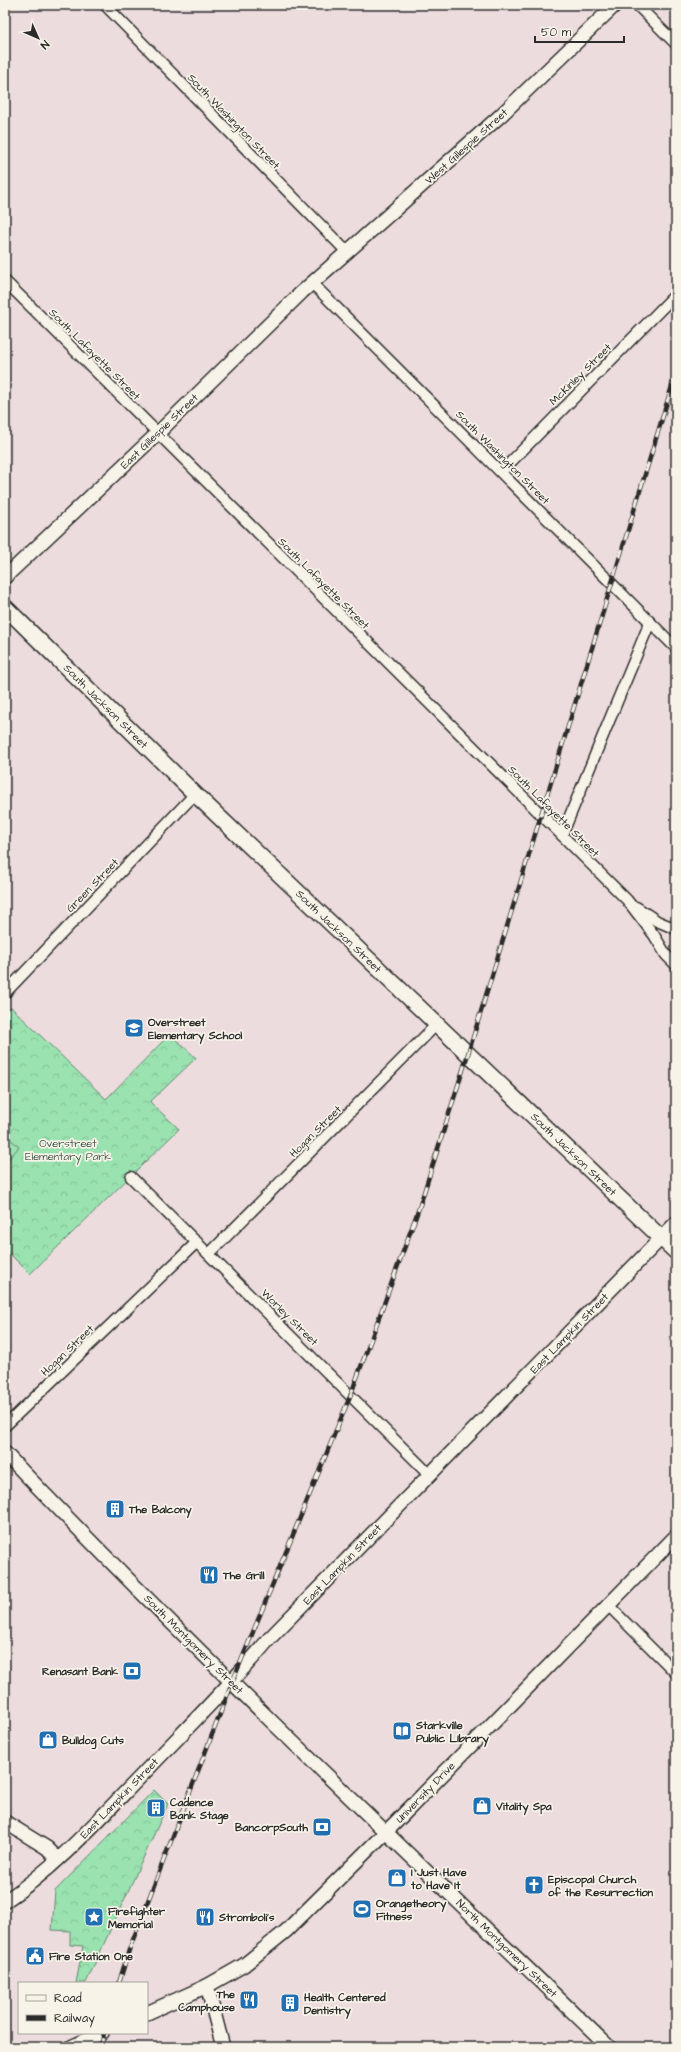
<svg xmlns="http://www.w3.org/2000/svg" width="681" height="2052" font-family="'Architects Daughter',sans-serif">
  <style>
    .park { fill: url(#park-crowns); stroke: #62866e }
    .garden { fill: #9ae2b0; stroke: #62866e }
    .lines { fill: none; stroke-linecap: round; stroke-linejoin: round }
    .minor-casing { stroke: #2b2b2b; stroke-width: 13 }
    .tertiary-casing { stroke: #2b2b2b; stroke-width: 16 }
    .secondary-casing { stroke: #2b2b2b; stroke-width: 18 }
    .minor { stroke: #f7f3e8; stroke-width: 10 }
    .tertiary { stroke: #f7f3e8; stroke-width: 13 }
    .secondary { stroke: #f7f3e8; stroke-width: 15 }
    .rail-casing { stroke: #2b2b2b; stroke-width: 4.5 }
    .rail { stroke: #f7f3e8; stroke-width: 3; stroke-dasharray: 9; stroke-linecap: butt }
    .labels { text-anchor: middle; stroke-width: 3.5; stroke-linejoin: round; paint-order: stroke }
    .street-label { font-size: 11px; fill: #2b2b2b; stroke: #f7f3e8 }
    .poi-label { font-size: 11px; font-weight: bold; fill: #2b2b2b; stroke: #f7f3e8; text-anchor: start }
    .park-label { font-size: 11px; fill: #47594c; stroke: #f7f3e8 }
  </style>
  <defs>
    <pattern id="park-crowns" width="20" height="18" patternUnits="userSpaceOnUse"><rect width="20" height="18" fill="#9ae2b0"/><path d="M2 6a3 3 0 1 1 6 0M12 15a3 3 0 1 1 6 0" fill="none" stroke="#85c298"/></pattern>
  </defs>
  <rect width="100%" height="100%" fill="#eddcde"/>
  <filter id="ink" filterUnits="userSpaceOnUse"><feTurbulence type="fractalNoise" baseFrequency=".025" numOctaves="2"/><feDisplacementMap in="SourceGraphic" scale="8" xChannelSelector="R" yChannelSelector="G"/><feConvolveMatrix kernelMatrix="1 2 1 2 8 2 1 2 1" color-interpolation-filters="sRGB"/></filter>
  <g filter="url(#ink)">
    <g class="park">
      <polygon points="11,1007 106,1099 170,1034 196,1058 150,1102 179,1129 30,1274 5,1249 5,1013"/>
      <polygon points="154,1790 168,1804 86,1983 76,1983 83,1946 70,1945 70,1931 52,1930 55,1891"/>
    </g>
    <polygon class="garden" points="5,1134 19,1147 5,1163"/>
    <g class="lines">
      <defs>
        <g id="minor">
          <polyline points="105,5 348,253"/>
          <polyline points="637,5 676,44"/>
          <polyline points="5,281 627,900 654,935 666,955 676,965"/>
          <polyline points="312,283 676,648"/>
          <polyline points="501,472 676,294"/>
          <polyline points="562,835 650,622"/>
          <polyline points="636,907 657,921 676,929"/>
          <polyline points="5,993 195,794"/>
          <polyline points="131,1177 430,1475"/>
          <polyline points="209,1254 437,1024"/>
          <polyline points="5,1426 197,1242"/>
          <polyline points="608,1605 676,1673"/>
        </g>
        <g id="tertiary">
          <polyline points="5,577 157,434 302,292 500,116 615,5"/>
          <path d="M5,1453C200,1657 406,1851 609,2047"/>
          <polyline points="5,1822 47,1848 58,1859"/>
          <path d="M5,1901C57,1867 99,1819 142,1775C185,1730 229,1687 269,1639L676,1223"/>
          <polyline points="207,1986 223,2047"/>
          <polyline points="147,2013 207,1986 244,1965 286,1931 396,1822 676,1536"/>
          <polyline points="71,2047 102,2033"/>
        </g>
        <polyline id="secondary" points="5,607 195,794 676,1252"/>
      </defs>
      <use href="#minor" class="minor-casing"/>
      <use href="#tertiary" class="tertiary-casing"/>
      <use href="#secondary" class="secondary-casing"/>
      <use href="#minor" class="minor"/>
      <use href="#tertiary" class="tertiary"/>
      <use href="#secondary" class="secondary"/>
      <defs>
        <g id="rail">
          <polyline points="119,1983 129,1950 232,1683 351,1394 419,1208 468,1054 676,373"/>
          <polyline points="101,2047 104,2033"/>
        </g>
      </defs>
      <use href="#rail" class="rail-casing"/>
      <use href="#rail" class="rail"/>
    </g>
  </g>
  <defs>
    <symbol id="school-square" viewBox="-11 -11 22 22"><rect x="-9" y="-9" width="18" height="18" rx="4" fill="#1f6fb2" stroke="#f7f3e8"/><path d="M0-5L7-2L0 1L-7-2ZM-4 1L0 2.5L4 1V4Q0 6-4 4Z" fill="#fff"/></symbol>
    <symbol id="building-square" viewBox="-11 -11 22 22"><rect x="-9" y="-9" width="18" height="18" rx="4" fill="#1f6fb2" stroke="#f7f3e8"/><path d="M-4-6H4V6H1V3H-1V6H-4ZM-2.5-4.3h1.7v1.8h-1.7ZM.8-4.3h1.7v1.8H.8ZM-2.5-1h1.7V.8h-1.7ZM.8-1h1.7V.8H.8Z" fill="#fff"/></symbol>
    <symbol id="restaurant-square" viewBox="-11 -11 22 22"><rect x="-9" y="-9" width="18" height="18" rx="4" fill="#1f6fb2" stroke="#f7f3e8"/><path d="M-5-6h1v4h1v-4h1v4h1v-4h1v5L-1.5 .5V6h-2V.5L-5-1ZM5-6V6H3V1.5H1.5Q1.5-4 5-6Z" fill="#fff"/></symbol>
    <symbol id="bank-square" viewBox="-11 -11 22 22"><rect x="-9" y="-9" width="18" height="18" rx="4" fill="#1f6fb2" stroke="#f7f3e8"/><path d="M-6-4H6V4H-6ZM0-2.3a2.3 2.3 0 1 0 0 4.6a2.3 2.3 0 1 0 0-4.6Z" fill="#fff"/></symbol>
    <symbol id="library-square" viewBox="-11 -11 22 22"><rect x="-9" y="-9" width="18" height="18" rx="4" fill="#1f6fb2" stroke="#f7f3e8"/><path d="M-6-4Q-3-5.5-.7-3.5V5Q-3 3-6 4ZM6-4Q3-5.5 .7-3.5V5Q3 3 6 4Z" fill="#fff"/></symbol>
    <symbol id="shop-square" viewBox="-11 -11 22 22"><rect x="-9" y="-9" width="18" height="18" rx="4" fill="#1f6fb2" stroke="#f7f3e8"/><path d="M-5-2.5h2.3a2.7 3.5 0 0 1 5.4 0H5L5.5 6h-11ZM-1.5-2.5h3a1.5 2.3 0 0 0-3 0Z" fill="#fff"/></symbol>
    <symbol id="church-square" viewBox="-11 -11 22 22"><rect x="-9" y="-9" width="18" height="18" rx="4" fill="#1f6fb2" stroke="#f7f3e8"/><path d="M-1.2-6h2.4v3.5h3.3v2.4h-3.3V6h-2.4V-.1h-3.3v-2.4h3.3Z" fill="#fff"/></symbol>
    <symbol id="stadium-square" viewBox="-11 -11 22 22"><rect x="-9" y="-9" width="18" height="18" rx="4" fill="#1f6fb2" stroke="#f7f3e8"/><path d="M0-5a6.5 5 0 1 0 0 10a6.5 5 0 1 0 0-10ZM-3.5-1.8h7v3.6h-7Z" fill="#fff"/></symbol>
    <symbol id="sight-square" viewBox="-11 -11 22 22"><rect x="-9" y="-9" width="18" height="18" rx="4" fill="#1f6fb2" stroke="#f7f3e8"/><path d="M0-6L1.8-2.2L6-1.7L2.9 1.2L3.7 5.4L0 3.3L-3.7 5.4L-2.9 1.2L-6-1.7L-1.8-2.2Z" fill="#fff"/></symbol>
    <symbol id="civic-square" viewBox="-11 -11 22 22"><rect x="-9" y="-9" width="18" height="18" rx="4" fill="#1f6fb2" stroke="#f7f3e8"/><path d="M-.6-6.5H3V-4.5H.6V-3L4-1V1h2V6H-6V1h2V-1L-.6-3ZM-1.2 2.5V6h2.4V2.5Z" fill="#fff"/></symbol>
  </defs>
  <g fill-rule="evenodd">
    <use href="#school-square" x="123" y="1017" width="22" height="22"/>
    <use href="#building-square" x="104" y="1498" width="22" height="22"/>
    <use href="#restaurant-square" x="198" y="1564" width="22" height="22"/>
    <use href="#bank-square" x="121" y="1660" width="22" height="22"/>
    <use href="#library-square" x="391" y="1720" width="22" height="22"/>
    <use href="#shop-square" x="37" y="1729" width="22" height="22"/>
    <use href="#shop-square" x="471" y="1795" width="22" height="22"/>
    <use href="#building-square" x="145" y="1797" width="22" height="22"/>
    <use href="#bank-square" x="311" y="1816" width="22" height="22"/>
    <use href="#shop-square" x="386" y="1867" width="22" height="22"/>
    <use href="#church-square" x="523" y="1874" width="22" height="22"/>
    <use href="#stadium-square" x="351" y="1898" width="22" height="22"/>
    <use href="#sight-square" x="83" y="1906" width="22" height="22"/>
    <use href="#restaurant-square" x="194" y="1906" width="22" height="22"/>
    <use href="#civic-square" x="24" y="1945" width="22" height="22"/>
    <use href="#restaurant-square" x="238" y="1989" width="22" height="22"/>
    <use href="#building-square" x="279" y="1992" width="22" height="22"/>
  </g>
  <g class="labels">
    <g class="street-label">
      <text transform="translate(234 121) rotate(46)" y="4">South Washington Street</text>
      <text transform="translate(466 146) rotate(-42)" y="4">West Gillespie Street</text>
      <text transform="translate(95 354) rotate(45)" y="4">South Lafayette Street</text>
      <text transform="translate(580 374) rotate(-45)" y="4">McKinley Street</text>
      <text transform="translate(159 431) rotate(-44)" y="4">East Gillespie Street</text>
      <text transform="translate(503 457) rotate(45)" y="4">South Washington Street</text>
      <text transform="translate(324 583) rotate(45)" y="4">South Lafayette Street</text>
      <text transform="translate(106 706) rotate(45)" y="4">South Jackson Street</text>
      <text transform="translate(554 811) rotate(45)" y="4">South Lafayette Street</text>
      <text transform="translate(92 885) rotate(-46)" y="4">Green Street</text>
      <text transform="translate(339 931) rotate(44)" y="4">South Jackson Street</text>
      <text transform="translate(315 1131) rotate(-45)" y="4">Hogan Street</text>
      <text transform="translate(574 1154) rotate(44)" y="4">South Jackson Street</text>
      <text transform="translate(290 1317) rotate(45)" y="4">Worley Street</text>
      <text transform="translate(569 1333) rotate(-46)" y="4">East Lampkin Street</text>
      <text transform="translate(67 1350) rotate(-44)" y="4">Hogan Street</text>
      <text transform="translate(342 1564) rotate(-46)" y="4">East Lampkin Street</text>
      <text transform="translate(194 1644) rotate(45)" y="4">South Montgomery Street</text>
      <text transform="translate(425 1792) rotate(-46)" y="4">University Drive</text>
      <text transform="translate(119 1798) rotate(-46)" y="4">East Lampkin Street</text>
      <text transform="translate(507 1948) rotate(44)" y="4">North Montgomery Street</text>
    </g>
    <g class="poi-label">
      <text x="148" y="1026">Overstreet<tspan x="148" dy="13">Elementary School</tspan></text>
      <text x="129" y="1513">The Balcony</text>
      <text x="223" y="1579">The Grill</text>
      <text x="118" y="1675" text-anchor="end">Renasant Bank</text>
      <text x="416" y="1729">Starkville<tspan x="416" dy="13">Public LIbrary</tspan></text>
      <text x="62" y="1744">Bulldog Cuts</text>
      <text x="170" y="1806">Cadence<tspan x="170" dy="13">Bank Stage</tspan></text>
      <text x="496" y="1810">Vitality Spa</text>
      <text x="308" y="1831" text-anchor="end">BancorpSouth</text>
      <text x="411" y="1876">I Just Have<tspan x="411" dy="13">to Have It</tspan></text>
      <text x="548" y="1883">Episcopal Church<tspan x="548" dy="13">of the Resurrection</tspan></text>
      <text x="376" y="1907">Orangetheory<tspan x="376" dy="13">Fitness</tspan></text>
      <text x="108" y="1915">Firefighter<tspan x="108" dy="13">Memorial</tspan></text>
      <text x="219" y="1921">Stromboli's</text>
      <text x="49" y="1960">Fire Station One</text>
      <text x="235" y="1998" text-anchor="end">The<tspan x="235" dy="13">Camphouse</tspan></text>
      <text x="304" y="2001">Health Centered<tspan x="304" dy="13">Dentistry</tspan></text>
    </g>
    <g class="park-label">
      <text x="68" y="1147">Overstreet<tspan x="68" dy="13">Elementary Park</tspan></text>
    </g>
  </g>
  <rect width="681" height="2052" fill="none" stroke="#f7f3e8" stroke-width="20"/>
  <rect x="10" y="10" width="661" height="2032" fill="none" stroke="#2b2b2b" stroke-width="1.5" filter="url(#ink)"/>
  <rect x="18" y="1982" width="130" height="52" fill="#f7f3e8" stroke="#a5a39c"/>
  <rect x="26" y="1995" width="20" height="6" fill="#f7f3e8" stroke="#a5a39c"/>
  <text x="54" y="2002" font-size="12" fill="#2b2b2b">Road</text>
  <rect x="26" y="2015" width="20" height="6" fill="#2b2b2b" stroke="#a5a39c"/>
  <text x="54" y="2022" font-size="12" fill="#2b2b2b">Railway</text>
  <g transform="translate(38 38) rotate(135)" stroke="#f7f3e8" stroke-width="3" paint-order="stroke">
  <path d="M0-3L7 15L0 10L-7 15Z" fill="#2b2b2b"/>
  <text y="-6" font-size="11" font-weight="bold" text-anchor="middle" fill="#2b2b2b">N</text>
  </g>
  <path d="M535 36v6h89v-6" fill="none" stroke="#2b2b2b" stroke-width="2"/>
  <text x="541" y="36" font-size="12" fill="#2b2b2b" stroke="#f7f3e8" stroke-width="3" paint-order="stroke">50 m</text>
</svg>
